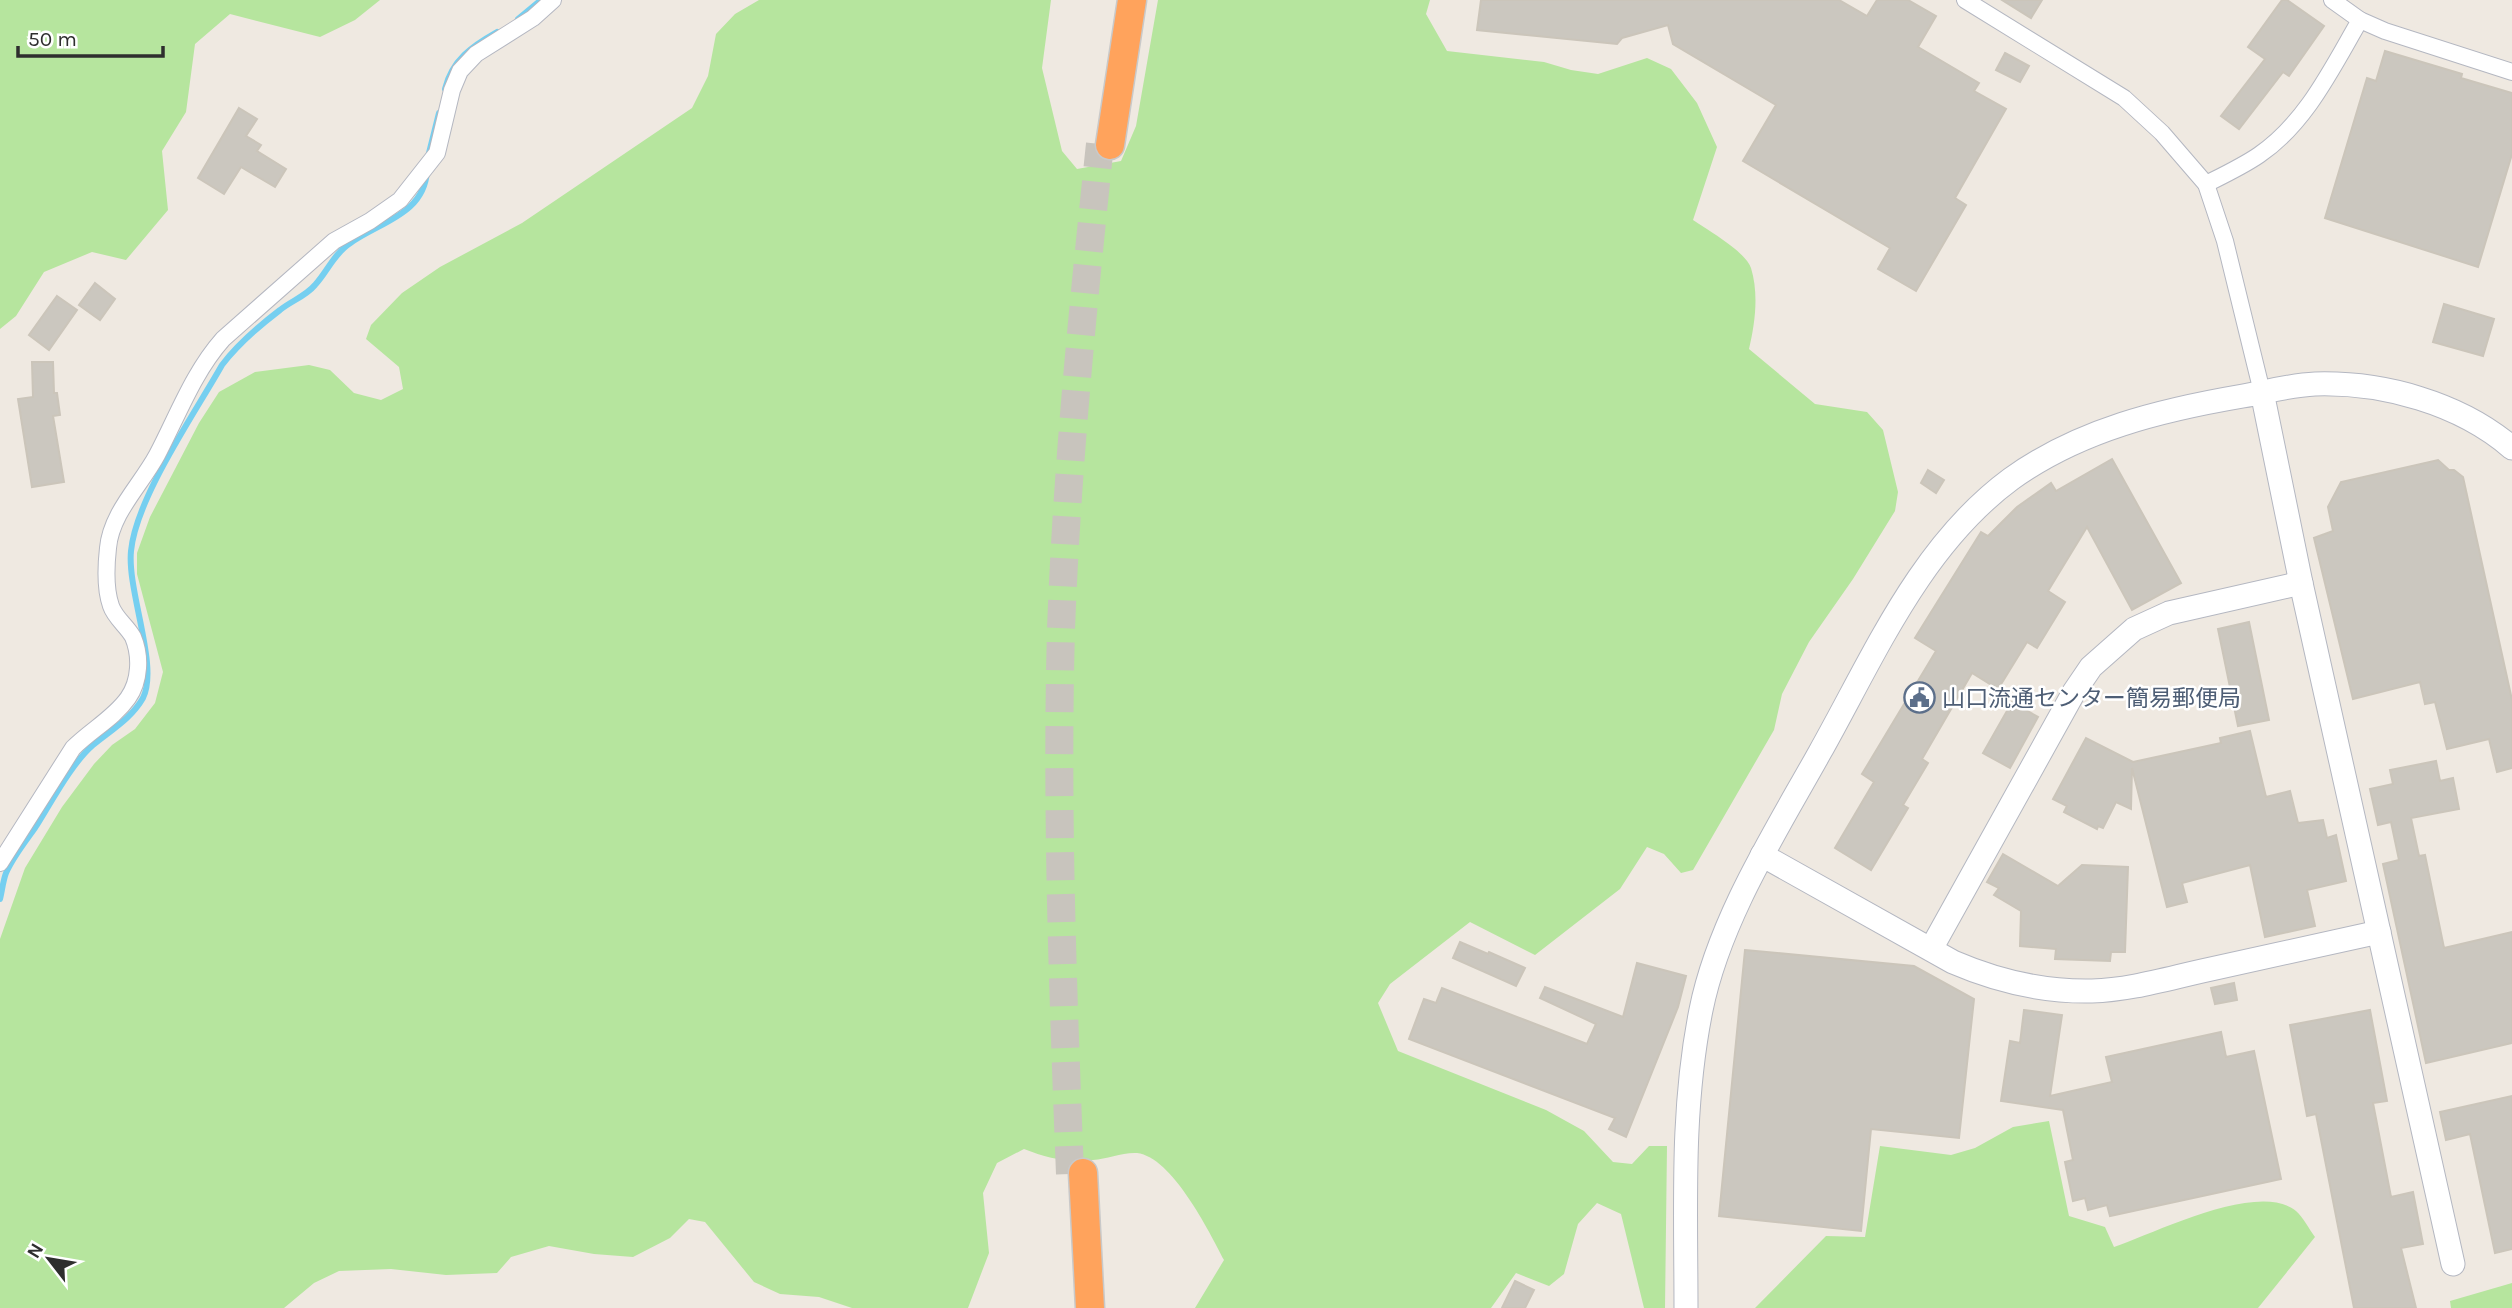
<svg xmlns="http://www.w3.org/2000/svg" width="2512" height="1308" font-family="Karla,'Noto Sans JP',sans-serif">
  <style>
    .green { fill: #b6e59e }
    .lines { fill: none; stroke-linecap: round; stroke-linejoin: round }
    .stream { stroke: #75cff0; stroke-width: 6 }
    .building { fill: #cbc7bf; stroke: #cbc5ba; stroke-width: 2 }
    .highway-tunnel { stroke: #c8c4bd; stroke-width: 28; stroke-dasharray: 28 14; stroke-linecap: butt }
    .street-casing { stroke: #b4b7c1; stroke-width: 18 }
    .secondary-casing { stroke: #b4b7c1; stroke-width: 25 }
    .highway-casing { stroke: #c9c9c9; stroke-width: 31 }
    .street { stroke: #fff; stroke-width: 16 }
    .secondary { stroke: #fff; stroke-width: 23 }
    .highway { stroke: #ffa35c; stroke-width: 28 }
    .labels { text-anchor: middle; stroke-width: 5; stroke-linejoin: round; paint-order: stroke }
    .service-label { font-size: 23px; fill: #4e5e75; stroke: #fff; text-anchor: start }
  </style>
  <rect width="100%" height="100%" fill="#efe9e1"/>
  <g class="green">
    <polygon points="0,0 380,0 355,20 320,37 230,14 195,44 186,112 162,151 168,210 126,260 92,252 44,272 16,316 0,329"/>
    <path d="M759,0H1051L1042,68L1062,151L1077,169L1121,161L1136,126L1158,0H1430L1426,14L1447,51L1544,62L1571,70L1598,74L1647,58L1671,69L1697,103L1717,147L1693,220C1708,230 1746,252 1751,268C1759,294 1755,324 1749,349L1815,404L1867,412L1883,430L1898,492L1895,511L1853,579L1809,642L1782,694L1774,730L1693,870L1681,873L1664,854L1647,847L1620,889L1535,955L1470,922L1390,984L1378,1003L1398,1051L1546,1110L1584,1131L1613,1162L1632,1164L1649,1146H1667L1665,1308H1644L1621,1214L1597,1203L1578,1224L1564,1274L1549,1286L1516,1273L1491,1308H1195L1224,1260C1209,1231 1172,1157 1137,1153C1123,1152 1107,1159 1093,1160C1068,1163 1047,1158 1024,1149L997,1163L983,1193L989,1253L968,1308H852L819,1297L780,1294L754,1282L705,1222L689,1219L670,1238L633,1257L594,1254L549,1246L511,1257L497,1273L446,1275L391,1269L339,1271L314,1283L284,1308H0V939L25,868L62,807L94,764L112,745L135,729L155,703L163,672L137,574V553L150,517L199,423L219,392L255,372L309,365L330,370L354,393L381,400L403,389L399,367L366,339L371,325L402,293L440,267L522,223L692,108L708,76L716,34L735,14Z"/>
    <path d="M2049,1121L2069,1216L2105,1227L2114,1247C2155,1233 2259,1180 2296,1211C2303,1217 2309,1229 2315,1237L2258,1308H1755L1826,1236L1865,1237L1880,1146L1951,1155L1975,1148L2013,1127Z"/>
    <polygon points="2512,1283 2512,1308 2451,1308 2450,1301"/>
  </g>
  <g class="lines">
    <g class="stream">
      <polyline points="518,19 541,0"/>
      <path d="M445,89C452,60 472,46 497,32"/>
      <polyline points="428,157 439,113"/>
      <path d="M0,899C2,891 3,881 6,873C13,857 25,842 35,828C51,803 71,764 93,745C111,730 131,719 143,698C159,666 127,591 131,551C136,498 195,413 222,365C238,344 259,326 280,310C291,301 306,296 315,285C327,272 334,254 349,244C379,222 424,215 427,171"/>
    </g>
  </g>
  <g class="building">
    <polygon points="1481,0 1839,0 1867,16 1877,0 1908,0 1936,16 1918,47 1979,83 1974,91 2006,109 1955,198 1966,205 1916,291 1878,269 1890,248 1743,161 1776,105 1673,44 1668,25 1622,38 1617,44 1477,30"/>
    <polygon points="2002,0 2042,0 2031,18"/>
    <polygon points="2282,0 2287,0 2324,26 2289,76 2283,72 2239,129 2221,116 2265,59 2248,47"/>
    <polygon points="2385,51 2462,74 2461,78 2512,93 2512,154 2478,267 2325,218 2367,78 2376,81"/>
    <polygon points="2005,53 2029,66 2020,82 1996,70"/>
    <polygon points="239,108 257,119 246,136 261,145 257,151 286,169 275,187 241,167 224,194 198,178"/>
    <polygon points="95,283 115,299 100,320 79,305"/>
    <polygon points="57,296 77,310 49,350 29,335"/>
    <polygon points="2444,304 2494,319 2483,356 2433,342"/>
    <polygon points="32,362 53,362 54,393 57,393 60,415 53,416 64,482 32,487 18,399 33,397"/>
    <polygon points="2112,459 2181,583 2132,610 2087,527 2048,591 2065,602 2037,648 2027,642 1998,689 1972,673 1922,759 1928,763 1903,805 1908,808 1871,870 1835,848 1874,782 1862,774 1936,651 1915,638 1981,532 1988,536 2017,507 2051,483 2056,491"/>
    <polygon points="2438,460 2449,470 2454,470 2463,477 2512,700 2512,768 2497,772 2489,739 2447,749 2435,702 2425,704 2420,682 2353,699 2314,538 2333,531 2328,507 2341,482"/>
    <polygon points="1928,470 1944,480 1936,493 1921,483"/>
    <polygon points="2249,622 2269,720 2238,726 2218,629"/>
    <polygon points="2012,702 2038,717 2010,768 1983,753"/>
    <polygon points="2250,731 2266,797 2290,791 2298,823 2323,820 2327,838 2336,835 2346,881 2307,890 2315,926 2265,937 2250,865 2182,883 2187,902 2167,907 2132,768 2131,809 2116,802 2103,828 2098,826 2097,829 2064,812 2067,806 2053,799 2086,738 2133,762 2221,743 2220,738"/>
    <polygon points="2436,761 2440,781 2453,778 2459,809 2411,818 2419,856 2425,855 2444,948 2512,932 2512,1043 2426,1063 2383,864 2399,860 2391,822 2378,825 2370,789 2393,784 2390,770"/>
    <polygon points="2003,854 2058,886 2082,865 2128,867 2125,952 2111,952 2110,961 2055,959 2056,949 2020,946 2021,911 1994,895 1999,888 1987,882"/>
    <polygon points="1460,942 1488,954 1489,952 1525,968 1516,986 1453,958"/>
    <polygon points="1745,950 1914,966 1974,999 1959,1138 1871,1129 1861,1231 1719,1216"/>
    <polygon points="1637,963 1686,976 1678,1007 1626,1137 1609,1129 1615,1118 1409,1039 1424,999 1436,1003 1442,988 1587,1044 1596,1024 1540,998 1545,987 1623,1017"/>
    <polygon points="2234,983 2237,1000 2215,1004 2211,988"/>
    <polygon points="2024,1010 2062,1015 2050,1096 2112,1082 2106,1057 2221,1032 2226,1057 2254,1051 2281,1179 2110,1216 2107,1205 2088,1210 2085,1198 2073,1201 2065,1162 2073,1160 2063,1110 2001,1101 2010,1041 2020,1043"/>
    <polygon points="2370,1010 2387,1101 2373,1103 2391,1197 2413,1192 2423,1244 2401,1248 2416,1308 2354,1308 2316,1114 2307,1116 2290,1025"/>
    <polygon points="2512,1096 2512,1249 2495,1253 2470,1134 2446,1140 2440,1112"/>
    <polygon points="1515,1281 1534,1290 1525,1308 1502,1308"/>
  </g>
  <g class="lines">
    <path class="highway-tunnel" d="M1070,1174C1063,992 1056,811 1061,629C1067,467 1083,305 1100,144"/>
    <defs>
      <g id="street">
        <polyline points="1965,0 2124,98 2162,133 2206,184 2225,241 2262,392"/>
        <polyline points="2332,0 2360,20 2385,31 2512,72"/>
        <path d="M2206,184C2224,175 2243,166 2259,155C2306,123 2332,68 2360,20"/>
        <path d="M0,863L73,748C91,730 114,718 128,698C140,681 141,656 133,637C127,626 115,618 111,606C105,589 106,566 108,548C111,513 141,485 157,455C178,415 193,373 223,339L334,241L370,221L400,200L437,153L452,90L460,71L476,54L533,18L553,0"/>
      </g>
      <g id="secondary">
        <polyline points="2262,392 2301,583 2453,1264"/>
        <path d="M1762,855L1953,962C1997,981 2043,992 2092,991C2129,990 2166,979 2202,971C2261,958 2320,945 2379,932"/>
        <polyline points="1931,949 2074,692 2091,667 2134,629 2169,613 2301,583"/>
        <path d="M1686,1308C1686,1207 1681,1109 1701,1010C1719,920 1776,831 1820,752C1874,656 1920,546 2011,479C2079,430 2161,410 2243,396C2266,392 2291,385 2315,384C2383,382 2460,403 2512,448"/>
      </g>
      <g id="highway">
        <polyline points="1110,145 1132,0"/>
        <polyline points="1083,1173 1090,1308"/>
      </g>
    </defs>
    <use href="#street" class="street-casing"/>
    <use href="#secondary" class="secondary-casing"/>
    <use href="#highway" class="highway-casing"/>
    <use href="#street" class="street"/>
    <use href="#secondary" class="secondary"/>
    <use href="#highway" class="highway"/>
  </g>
  <defs>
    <symbol id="civic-ring" viewBox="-11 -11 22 22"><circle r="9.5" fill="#fff" stroke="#5c6f8a" stroke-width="1.5"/><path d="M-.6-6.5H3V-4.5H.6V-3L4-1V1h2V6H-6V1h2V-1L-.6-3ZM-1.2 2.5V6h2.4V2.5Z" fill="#5c6f8a"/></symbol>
  </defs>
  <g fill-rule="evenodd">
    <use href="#civic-ring" x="1902" y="680" width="35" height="35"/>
  </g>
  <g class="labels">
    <g class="service-label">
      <text x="1942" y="706">山口流通センター簡易郵便局</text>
    </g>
  </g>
  <g transform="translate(49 1259) rotate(301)" stroke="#ffffff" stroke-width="5" paint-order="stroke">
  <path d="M0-5L12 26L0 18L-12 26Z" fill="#2e2e2e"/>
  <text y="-10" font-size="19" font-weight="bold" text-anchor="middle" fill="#2e2e2e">N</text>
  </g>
  <path d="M18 46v10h145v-10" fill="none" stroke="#2e2e2e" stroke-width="3.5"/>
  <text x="28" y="46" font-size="21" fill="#2e2e2e" stroke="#ffffff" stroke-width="5" paint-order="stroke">50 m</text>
</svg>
